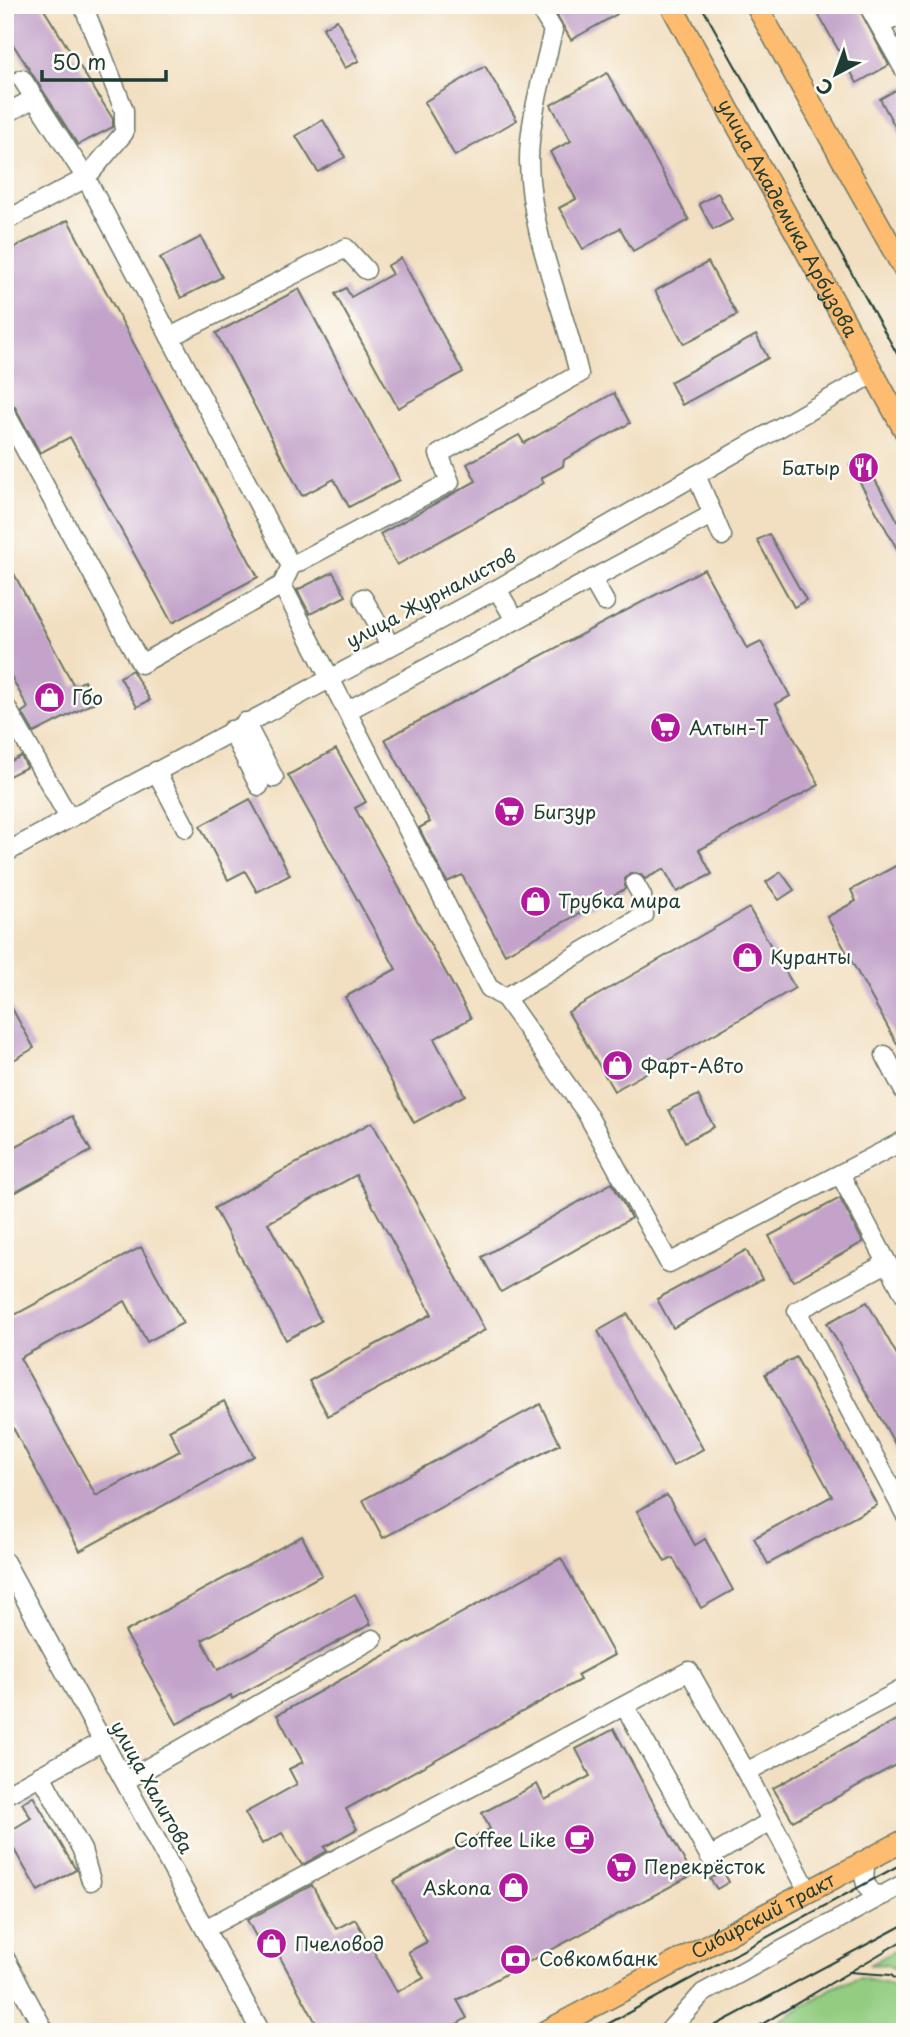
<svg xmlns="http://www.w3.org/2000/svg" width="910" height="2037" font-family="'Playpen Sans',sans-serif">
  <style>
    .green { fill: #92cd81; stroke: #58855a; stroke-width: 2 }
    .building { fill: #c3a3ca }
    .lines { fill: none; stroke-linecap: round; stroke-linejoin: round }
    .minor-casing { stroke: #697665; stroke-width: 21 }
    .major-casing { stroke: #697665; stroke-width: 24 }
    .minor { stroke: #fff; stroke-width: 18 }
    .major { stroke: #fdbc6f; stroke-width: 21 }
    .tram { stroke: #1f3d34; stroke-width: 2 }
    .labels { text-anchor: middle; stroke-width: 5; stroke-linejoin: round; paint-order: stroke }
    .street-label { font-size: 19px; fill: #1f3d34; stroke: #fdfcf7 }
    .poi-label { font-size: 19px; fill: #1f3d34; stroke: #fdfcf7; text-anchor: start }
  </style>
  <rect width="100%" height="100%" fill="#fdfcf7"/>
  <filter id="ink" filterUnits="userSpaceOnUse"><feTurbulence type="fractalNoise" baseFrequency=".0143" numOctaves="2"/><feDisplacementMap in="SourceGraphic" scale="14" xChannelSelector="R" yChannelSelector="G"/><feConvolveMatrix kernelMatrix="1 2 1 2 8 2 1 2 1" color-interpolation-filters="sRGB"/></filter>
  <filter id="wash" filterUnits="userSpaceOnUse"><feTurbulence type="fractalNoise" baseFrequency=".00686" numOctaves="4" result="noise"/><feDisplacementMap in="SourceGraphic" scale="28" xChannelSelector="R" yChannelSelector="G"/><feGaussianBlur stdDeviation="1.57" result="paint"/><feColorMatrix in="noise" values="0 0 0 0 0 0 0 0 0 0 0 0 0 0 0 0 0 1.4 0 .05"/><feComposite in="paint" operator="in"/></filter>
  <g filter="url(#wash)">
    <rect width="100%" height="100%" fill="#f2dfc1"/>
    <g class="green">
      <polygon points="905,1945 905,1976 886,1964 869,1965"/>
      <polygon points="860,1977 888,1983 905,2000 905,2032 762,2032 834,1987"/>
    </g>
    <g id="blocks">
      <g class="building">
        <polygon points="5,5 41,5 113,119 113,127 78,145 5,32"/>
        <polygon points="551,5 612,5 617,14 571,40"/>
        <polygon points="813,5 857,5 889,65 857,83"/>
        <polygon points="337,20 359,61 345,68 323,28"/>
        <polygon points="485,66 517,120 455,156 424,102"/>
        <polygon points="607,73 689,220 633,251 620,228 583,249 559,208 576,199 550,152 571,141 551,105"/>
        <polygon points="905,85 905,145 880,99"/>
        <polygon points="323,120 345,157 318,172 296,136"/>
        <polygon points="718,193 732,220 713,230 699,204"/>
        <polygon points="68,220 258,577 172,623 70,437 40,453 15,407 5,397 5,252"/>
        <polygon points="201,237 222,277 181,298 160,258"/>
        <polygon points="401,258 463,372 398,408 335,294 346,288 351,297 392,274 387,266"/>
        <polygon points="708,262 737,315 684,344 655,291"/>
        <polygon points="299,289 400,480 349,507 334,479 302,496 216,333"/>
        <polygon points="756,335 768,358 682,405 670,382"/>
        <polygon points="614,393 630,423 564,460 563,466 541,478 544,483 397,565 380,534 476,481 467,464 519,435 524,443"/>
        <polygon points="863,458 905,534 905,563 850,465"/>
        <polygon points="769,534 806,600 794,607 757,540"/>
        <polygon points="5,557 74,686 84,681 95,702 34,733 22,712 28,708 5,665"/>
        <polygon points="704,569 747,649 761,642 776,669 790,696 776,704 819,785 699,850 712,874 677,892 664,869 645,879 640,874 630,874 625,879 625,889 505,954 462,875 447,882 419,828 430,822 385,739"/>
        <polygon points="333,572 346,596 310,614 297,590"/>
        <polygon points="132,670 150,700 137,707 120,677"/>
        <polygon points="336,749 366,802 355,808 471,1018 434,1039 465,1095 414,1123 345,997 396,969 288,775"/>
        <polygon points="21,756 27,767 5,778 5,764"/>
        <polygon points="250,799 290,875 257,892 245,871 228,880 200,826"/>
        <polygon points="905,861 905,1058 827,917 856,901 851,890"/>
        <polygon points="781,872 794,890 779,900 766,882"/>
        <polygon points="749,908 795,988 614,1091 568,1012"/>
        <polygon points="5,996 34,1048 5,1065"/>
        <polygon points="698,1095 714,1127 685,1142 669,1110"/>
        <polygon points="72,1116 91,1151 5,1198 5,1152"/>
        <polygon points="372,1122 485,1330 328,1416 309,1381 432,1314 356,1175 268,1223 321,1321 286,1340 214,1208"/>
        <polygon points="612,1183 631,1218 501,1292 482,1257"/>
        <polygon points="840,1198 863,1242 793,1281 769,1236"/>
        <polygon points="141,1247 183,1323 147,1342 125,1301 20,1358 96,1496 180,1451 169,1430 224,1401 254,1456 80,1551 5,1413 5,1320"/>
        <polygon points="746,1250 762,1279 673,1328 657,1299"/>
        <polygon points="867,1302 905,1369 905,1462 827,1323"/>
        <polygon points="628,1314 703,1449 673,1466 598,1331"/>
        <polygon points="796,1357 877,1505 768,1564 754,1538 832,1496 765,1374"/>
        <polygon points="540,1404 560,1444 383,1538 363,1500"/>
        <polygon points="667,1495 695,1545 705,1539 733,1590 701,1608 673,1558 665,1562 637,1511"/>
        <polygon points="302,1536 322,1575 202,1640 218,1670 355,1594 371,1624 232,1699 231,1695 177,1724 125,1632"/>
        <polygon points="561,1558 614,1655 577,1675 580,1680 346,1809 357,1829 324,1847 327,1851 302,1865 282,1833 262,1844 245,1813 297,1784 289,1769 303,1762 277,1715"/>
        <polygon points="905,1715 905,1760 793,1821 773,1788"/>
        <polygon points="614,1729 692,1875 457,2000 467,2018 443,2032 321,2032 275,1948 265,1953 247,1920 312,1885 336,1929 355,1919 397,1992 424,1978 408,1952 427,1942 394,1881 490,1829 482,1813 537,1784 545,1800 590,1776 576,1749"/>
        <polygon points="33,1796 76,1870 38,1891 5,1834 31,1818 22,1803"/>
        <polygon points="723,1871 729,1882 717,1889 710,1879"/>
      </g>
    </g>
  </g>
  <g filter="url(#ink)">
    <use href="#blocks" fill-opacity="0" stroke="#697665" stroke-width="2"/>
    <g class="lines">
      <defs>
        <g id="minor">
          <polyline points="83,5 124,110 124,133 86,178 291,566"/>
          <path d="M538,5L553,30C544,72 529,118 529,161C530,234 563,304 579,374L439,454L450,482L291,566L282,585L489,988L505,998L586,1112L669,1263L905,1140"/>
          <polyline points="868,5 905,71"/>
          <polyline points="880,26 905,12"/>
          <polyline points="5,114 35,98"/>
          <polyline points="5,221 86,178 22,79"/>
          <polyline points="170,337 346,248 366,270"/>
          <polyline points="5,412 141,664 282,585"/>
          <polyline points="696,475 722,536"/>
          <polyline points="593,581 605,602"/>
          <polyline points="497,589 515,620"/>
          <polyline points="363,598 390,645"/>
          <polyline points="5,705 69,818"/>
          <polyline points="347,711 713,514"/>
          <polyline points="245,722 274,778"/>
          <polyline points="231,730 259,786"/>
          <polyline points="156,771 186,828"/>
          <polyline points="5,853 497,589 873,374"/>
          <polyline points="505,998 644,915 642,896 635,884"/>
          <polyline points="885,1055 905,1093"/>
          <polyline points="841,1176 905,1296"/>
          <polyline points="887,1263 797,1311 905,1514"/>
          <polyline points="5,1562 261,2032"/>
          <polyline points="625,1707 710,1857 771,1821"/>
          <polyline points="41,1775 82,1850 91,1881"/>
          <polyline points="125,1781 373,1639"/>
          <polyline points="5,1795 103,1741"/>
          <path d="M866,1860C864,1875 862,1883 873,1894L884,1895"/>
          <polyline points="808,1891 746,1772 905,1688"/>
          <polyline points="205,1929 689,1671 746,1772"/>
          <polyline points="5,1958 45,2032"/>
          <polyline points="668,2032 703,1993 905,1883"/>
        </g>
        <g id="major">
          <path id="s1" d="M671,5L905,431"/>
          <polyline points="756,5 905,271"/>
          <path id="s2" d="M545,2032L905,1840"/>
        </g>
      </defs>
      <use href="#minor" class="minor-casing"/>
      <use href="#major" class="major-casing"/>
      <use href="#minor" class="minor"/>
      <use href="#major" class="major"/>
      <g class="tram">
        <polyline points="701,5 905,368"/>
        <polyline points="849,1972 891,1975 905,1987"/>
        <polyline points="593,2032 905,1862"/>
        <polyline points="703,2032 905,1924"/>
        <polyline points="749,2032 905,1939"/>
      </g>
    </g>
  </g>
  <defs>
    <symbol id="restaurant-disc" viewBox="-11 -11 22 22"><circle r="9.5" fill="#b5179e" stroke="#fdfcf7"/><path d="M-5-6h1v4h1v-4h1v4h1v-4h1v5L-1.5 .5V6h-2V.5L-5-1ZM5-6V6H3V1.5H1.5Q1.5-4 5-6Z" fill="#fff"/></symbol>
    <symbol id="shop-disc" viewBox="-11 -11 22 22"><circle r="9.5" fill="#b5179e" stroke="#fdfcf7"/><path d="M-5-2.5h2.3a2.7 3.5 0 0 1 5.4 0H5L5.5 6h-11ZM-1.5-2.5h3a1.5 2.3 0 0 0-3 0Z" fill="#fff"/></symbol>
    <symbol id="supermarket-disc" viewBox="-11 -11 22 22"><circle r="9.5" fill="#b5179e" stroke="#fdfcf7"/><path d="M-6-5.5h2.5l.6 2H6L4.5 2H-2.5L-4.4-4H-6ZM-1.5 3.2a1.3 1.3 0 1 0 .1 0ZM3 3.2a1.3 1.3 0 1 0 .1 0Z" fill="#fff"/></symbol>
    <symbol id="cafe-disc" viewBox="-11 -11 22 22"><circle r="9.5" fill="#b5179e" stroke="#fdfcf7"/><path d="M-5.5-4.5H6V0H3Q3 3.5 0 3.5H-2.5Q-5.5 3.5-5.5 0ZM3-3.2v2h1.7v-2ZM-6 4.5H4V6H-6Z" fill="#fff"/></symbol>
    <symbol id="bank-disc" viewBox="-11 -11 22 22"><circle r="9.5" fill="#b5179e" stroke="#fdfcf7"/><path d="M-6-4H6V4H-6ZM0-2.3a2.3 2.3 0 1 0 0 4.6a2.3 2.3 0 1 0 0-4.6Z" fill="#fff"/></symbol>
  </defs>
  <g fill-rule="evenodd">
    <use href="#restaurant-disc" x="846" y="450" width="35" height="35"/>
    <use href="#shop-disc" x="32" y="680" width="35" height="35"/>
    <use href="#supermarket-disc" x="648" y="710" width="35" height="35"/>
    <use href="#supermarket-disc" x="492" y="794" width="35" height="35"/>
    <use href="#shop-disc" x="518" y="884" width="35" height="35"/>
    <use href="#shop-disc" x="730" y="940" width="35" height="35"/>
    <use href="#shop-disc" x="600" y="1048" width="35" height="35"/>
    <use href="#cafe-disc" x="562" y="1822" width="35" height="35"/>
    <use href="#supermarket-disc" x="604" y="1850" width="35" height="35"/>
    <use href="#shop-disc" x="496" y="1870" width="35" height="35"/>
    <use href="#shop-disc" x="254" y="1926" width="35" height="35"/>
    <use href="#bank-disc" x="498" y="1942" width="35" height="35"/>
  </g>
  <g class="labels">
    <g class="street-label">
      <text dy="7" stroke="none"><textPath href="#s1" startOffset="243">улица Академика Арбузова</textPath></text>
      <text transform="translate(431 598) rotate(-28)" y="7">улица Журналистов</text>
      <text transform="translate(152 1787) rotate(61)" y="7">улица Халитова</text>
      <text dy="7" stroke="none"><textPath href="#s2" startOffset="247">Сибирский тракт</textPath></text>
    </g>
    <g class="poi-label">
      <text x="840" y="475" text-anchor="end">Батыр</text>
      <text x="72" y="705">Гбо</text>
      <text x="689" y="735">Алтын-Т</text>
      <text x="533" y="819">Бигзур</text>
      <text x="558" y="908">Трубка мира</text>
      <text x="770" y="964">Куранты</text>
      <text x="641" y="1073">Фарт-Авто</text>
      <text x="556" y="1847" text-anchor="end">Coffee Like</text>
      <text x="644" y="1874">Перекрёсток</text>
      <text x="491" y="1895" text-anchor="end">Askona</text>
      <text x="295" y="1951">Пчеловод</text>
      <text x="539" y="1966">Совкомбанк</text>
    </g>
  </g>
  <rect width="910" height="2037" fill="none" stroke="#fdfcf7" stroke-width="28"/>
  <g transform="translate(836 74) rotate(221)" stroke="#fdfcf7" stroke-width="5" paint-order="stroke">
  <path d="M0-5L12 26L0 18L-12 26Z" fill="#1f3d34"/>
  <text y="-10" font-size="19" font-weight="bold" text-anchor="middle" fill="#1f3d34">С</text>
  </g>
  <path d="M42 70v10h124v-10" fill="none" stroke="#1f3d34" stroke-width="3.5"/>
  <text x="52" y="70" font-size="21" fill="#1f3d34" stroke="#fdfcf7" stroke-width="5" paint-order="stroke">50 m</text>
</svg>
